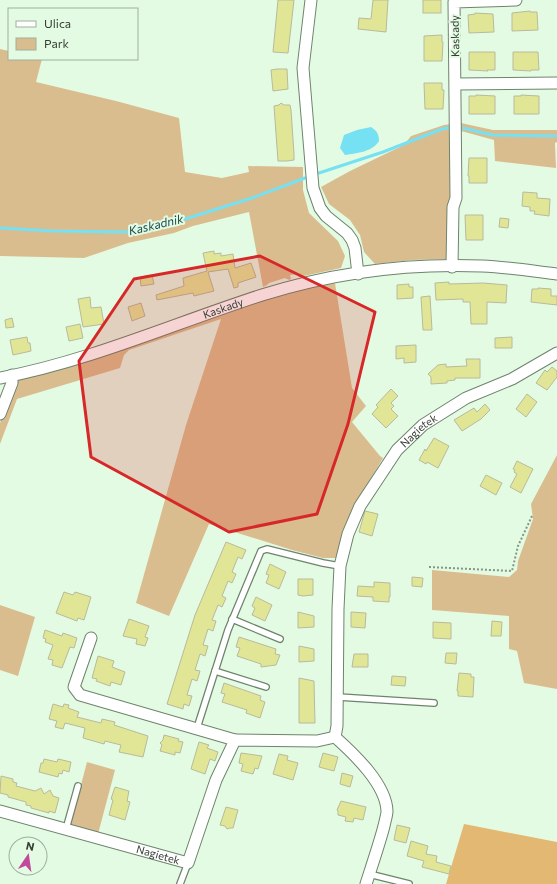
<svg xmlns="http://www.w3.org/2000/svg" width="557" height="884" font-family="Commissioner,sans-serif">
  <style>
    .green { fill: #dabd8e }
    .forest { fill: #e3b872 }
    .water { fill: #75e1f2 }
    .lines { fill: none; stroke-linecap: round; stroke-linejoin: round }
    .stream { stroke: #75e1f2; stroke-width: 3 }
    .building { fill: #e1e696; stroke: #b8ba9c }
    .lane-casing { stroke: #6e836d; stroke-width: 8 }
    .street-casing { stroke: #6e836d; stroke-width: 13 }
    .path { stroke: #859585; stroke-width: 2; stroke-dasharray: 2 2; stroke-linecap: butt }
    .lane { stroke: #fff; stroke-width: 5.5 }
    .street { stroke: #fff; stroke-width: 11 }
    .marked { fill: #d62828; fill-opacity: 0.2; stroke: #d62828; stroke-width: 3; stroke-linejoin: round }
    .labels { text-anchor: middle; stroke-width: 4; stroke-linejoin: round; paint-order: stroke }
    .street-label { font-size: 11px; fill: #353e35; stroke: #e4fbe3 }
    .water-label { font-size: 12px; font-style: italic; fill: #17484f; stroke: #e4fbe3 }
  </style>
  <rect width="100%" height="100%" fill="#e4fbe3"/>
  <g class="green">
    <polygon points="0,49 9,51 9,59 42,59 36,82 116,101 179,118 185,172 222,178 249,172 248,166 303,167 303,190 309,213 338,241 345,256 341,268 299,277 298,274 290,275 291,279 289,280 285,278 269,283 267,285 263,287 249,212 193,226 174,233 128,243 84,258 0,256"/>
    <polygon points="461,123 493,130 557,130 557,142 555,143 556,168 495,161 494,140 461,131"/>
    <polygon points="451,124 453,198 449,259 412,260 375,264 364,252 360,235 350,220 329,204 321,187 350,171 404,145 411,136 444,125"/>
    <polygon points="335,283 352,388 366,406 352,422 380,456 383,458 351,513 336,558 323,558 292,550 209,524 169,616 136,603 186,425 221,319 129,350 124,355 120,368 17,399 0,444 0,423 15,384 20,378 251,304 303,289"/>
    <polygon points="557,455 557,689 524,683 517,651 509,649 509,616 432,610 432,570 509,577 517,570 518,561 533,519 531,504"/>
    <polygon points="0,605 35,617 18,676 0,670"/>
    <polygon points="87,762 115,770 98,834 70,827"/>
  </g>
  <polygon class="forest" points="464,824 557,842 557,884 446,884"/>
  <path class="water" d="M371,127C377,131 379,134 379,141C372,152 358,153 345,155L340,148L344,135L357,130Z"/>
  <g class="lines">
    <g class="stream">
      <polyline points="463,128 492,135 557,136"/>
      <polyline points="319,173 383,152 442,129 448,128"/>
      <polyline points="0,228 52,231 123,232 141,230 166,225 252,198 305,178"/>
    </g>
  </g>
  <g class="building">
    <polygon points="278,0 294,0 288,53 273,52"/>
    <polygon points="373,0 388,0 386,32 358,29 359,18 371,19"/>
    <rect x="423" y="0" width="18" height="13"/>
    <polygon points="530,11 530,12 537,12 538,30 512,31 512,13"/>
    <polygon points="475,13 493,14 494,32 469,33 468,15 475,14"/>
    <polygon points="442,35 442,42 443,42 442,61 424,61 424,36"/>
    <polygon points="469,52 495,52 495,70 487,70 488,71 469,70"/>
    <polygon points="513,52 538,52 539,70 531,70 531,71 513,70"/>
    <polygon points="277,69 287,69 288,89 273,91 271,70"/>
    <polygon points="424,83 442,83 442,90 444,90 443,109 425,109"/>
    <polygon points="476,95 495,96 495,114 469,114 469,96 476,96"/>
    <polygon points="521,95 539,96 539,114 514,114 514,96 521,96"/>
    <polygon points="281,103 284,105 290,105 291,110 294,154 294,160 287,161 278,161 274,106 279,105"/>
    <polygon points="469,158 487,158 487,183 469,183 469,176 468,176"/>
    <polygon points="523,192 537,193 537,198 550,199 549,216 534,214 535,211 530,211 530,207 522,206"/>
    <polygon points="465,215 483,215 483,240 466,240"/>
    <polygon points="500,218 509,219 508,228 499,227"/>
    <polygon points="214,251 214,254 221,253 221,256 233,254 235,268 251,263 256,277 238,283 238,287 234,288 228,269 208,272 214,291 194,296 193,293 157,300 156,295 184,286 183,278 207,271 203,253"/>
    <polygon points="152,275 154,284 141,286 140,277"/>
    <polygon points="449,282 449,284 483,283 507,285 506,303 487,302 487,324 471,324 470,302 463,302 463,299 436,300 435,283"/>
    <polygon points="409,284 409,287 413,287 413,298 397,299 397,285"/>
    <polygon points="538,288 551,289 551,296 557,296 557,305 531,302 532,289 538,289"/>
    <polygon points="430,296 432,330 423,330 421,297"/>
    <polygon points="90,297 91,308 101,307 104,324 83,327 78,299"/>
    <polygon points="141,303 145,316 132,321 128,307"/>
    <polygon points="12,318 14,327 6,328 5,320"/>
    <polygon points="80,324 83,338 69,341 66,327"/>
    <polygon points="27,337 28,343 30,343 31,351 13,355 10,340"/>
    <polygon points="512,337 512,348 495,348 495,338"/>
    <polygon points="416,345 416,362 404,363 404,358 396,359 396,346"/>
    <polygon points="466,359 480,359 480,378 455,378 455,380 447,381 447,383 431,384 431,377 428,374 438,365 446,364 446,367 467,366"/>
    <polygon points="552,367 557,371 557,377 547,390 536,383 545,370 547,372"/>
    <polygon points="391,389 398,396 391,403 394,406 391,409 398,416 386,428 372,414 378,407 376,405"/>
    <polygon points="527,394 537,402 526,417 516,409"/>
    <polygon points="485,404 490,410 481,419 462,431 454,420 474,408 477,412"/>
    <polygon points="434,438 449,446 438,468 427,462 426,464 419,460 425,449 426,451"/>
    <polygon points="517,461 533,469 521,493 510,487 517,474 514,472 515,470 513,469"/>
    <polygon points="486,475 502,483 496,495 480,486"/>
    <polygon points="365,511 378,514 372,536 359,532"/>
    <polygon points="226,542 246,550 242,559 238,557 232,572 236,574 232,583 228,581 222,596 226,598 222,607 218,605 212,620 216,621 213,631 208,629 203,645 208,646 205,656 200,654 195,670 200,671 197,681 192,679 187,695 192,696 189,706 184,704 183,709 167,704 195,615"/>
    <polygon points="270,564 286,572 279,589 266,583 269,575 266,574"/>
    <polygon points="412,577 423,578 422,587 412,586"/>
    <polygon points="298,579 313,579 313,595 303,596 298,595"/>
    <polygon points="374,582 390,583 390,597 389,597 389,602 373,601 373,597 357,596 358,586 374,587"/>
    <polygon points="64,592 73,595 75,592 91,597 84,620 78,618 77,621 56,613"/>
    <polygon points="256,597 272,605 265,621 252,615 255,608 252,606"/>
    <polygon points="298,612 314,616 314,627 298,628"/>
    <polygon points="351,612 366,613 365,628 351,627"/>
    <polygon points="129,619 149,626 145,637 148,638 145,646 136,644 137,639 123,636"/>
    <polygon points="492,621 502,622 501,636 491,636"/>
    <polygon points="433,622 451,623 451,639 433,638"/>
    <polygon points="45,630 62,636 63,633 77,638 74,648 70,647 62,668 52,665 53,660 48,659 53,645 45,642 46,639 43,638"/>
    <polygon points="239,637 276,649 275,654 280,655 276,665 261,667 261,664 237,656 240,648 236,647"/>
    <polygon points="299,646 314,649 314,661 299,662"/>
    <polygon points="446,653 457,653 456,664 445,663"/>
    <polygon points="354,654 368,654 368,667 352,667"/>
    <polygon points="98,656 114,661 112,667 125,672 121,685 111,682 110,686 96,681 97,679 92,678"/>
    <polygon points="459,673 471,674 471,677 474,677 473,697 458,696 458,691 457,691"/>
    <polygon points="392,676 406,677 405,686 391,685"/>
    <polygon points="299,678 314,681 315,723 299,723"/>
    <polygon points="224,683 261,696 260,700 265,702 260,718 246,713 247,710 222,702 225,694 221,693"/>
    <polygon points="53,704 63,707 64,704 69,705 68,708 79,712 77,717 101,723 102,719 115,722 114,725 148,736 143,757 119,752 121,745 105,741 104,744 83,738 85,728 65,723 63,729 55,727 57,721 49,719"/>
    <polygon points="164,735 179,739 178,741 183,742 180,753 175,752 175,755 160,751 162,745 160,743 163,740"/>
    <polygon points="199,742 209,745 207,748 218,752 215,761 210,759 205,774 191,769"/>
    <polygon points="241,753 262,756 258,769 255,768 253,774 241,771 243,764 239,763"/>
    <polygon points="323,753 338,757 334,771 319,767"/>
    <polygon points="279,754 288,756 287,760 298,763 293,780 273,774"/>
    <polygon points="44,759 57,762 58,759 71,762 69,772 63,770 62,774 59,773 58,777 39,772 41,763 43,763"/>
    <polygon points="342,773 353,776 350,787 340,784"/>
    <polygon points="1,776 13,779 13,782 17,783 16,786 35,791 41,788 44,794 50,790 53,796 59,798 55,813 49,811 49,813 31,808 31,806 26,805 26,802 8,797 8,795 0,793"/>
    <polygon points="115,787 129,791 127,801 130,802 125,820 109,815 113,800 111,799"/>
    <polygon points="341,801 366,807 363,820 354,818 353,822 345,821 346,817 338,815 338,811 337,810"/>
    <polygon points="226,807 238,810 233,828 230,828 227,829 225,826 220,825"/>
    <polygon points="397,825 410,828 406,843 394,840"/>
    <polygon points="411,841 428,846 426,854 437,856 436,862 451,866 449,874 422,867 424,861 407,856"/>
  </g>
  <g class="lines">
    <defs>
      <g id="lane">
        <polyline points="232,619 280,639"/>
        <polyline points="215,671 266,687"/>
        <polyline points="338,697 434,703"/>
        <polyline points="197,728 228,630 261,551 267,549 323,563 340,566"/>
        <polyline points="66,829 78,786"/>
        <polyline points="369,874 409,884"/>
        <polyline points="180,884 188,863"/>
      </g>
      <g id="street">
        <polyline points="311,0 303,68 313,188 320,208 326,216 347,233 352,240 355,248 358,274"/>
        <polyline points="456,84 557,83"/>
        <polyline points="452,267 453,207 456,198 454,2 516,0"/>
        <path id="s1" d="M0,378C90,361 175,323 262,295C332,273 408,263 482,266C507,267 532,271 557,274"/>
        <polyline points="0,414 12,383 12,375"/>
        <polyline points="91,638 74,687 80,695 235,740"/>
        <path id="s2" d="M335,737L337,726L338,609L340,566L348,534L360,506L397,450L423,425L466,398L512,379L557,353"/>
        <path d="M335,737C354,754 386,784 387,811C387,815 385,821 384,826C379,845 372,865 366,884"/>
        <path id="s3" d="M0,811L188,863L216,780L235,740L317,741L335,737"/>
      </g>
    </defs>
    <use href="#lane" class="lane-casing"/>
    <use href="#street" class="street-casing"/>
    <polyline class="path" points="429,567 512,571 518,546 532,516"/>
    <use href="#lane" class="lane"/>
    <use href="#street" class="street"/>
  </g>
  <path class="marked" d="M260,256L375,312L348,424L317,514L229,532L91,457L79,361L134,279Z"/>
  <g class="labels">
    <g class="street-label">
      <text transform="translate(455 36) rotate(-91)" y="4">Kaskady</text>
      <text dy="4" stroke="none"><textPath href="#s1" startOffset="234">Kaskady</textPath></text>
      <text dy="4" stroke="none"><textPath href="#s2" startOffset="331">Nagietek</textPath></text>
      <text dy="4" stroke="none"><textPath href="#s3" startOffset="164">Nagietek</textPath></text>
    </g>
    <g class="water-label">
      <text transform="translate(156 225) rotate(-13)" y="4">Kaskadnik</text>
    </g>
  </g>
  <rect x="8" y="8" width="130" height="52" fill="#e4fbe3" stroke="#9eaf9d"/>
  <rect x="16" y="21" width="20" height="6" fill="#ffffff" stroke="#9eaf9d"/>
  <text x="44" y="28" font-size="12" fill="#353e35">Ulica</text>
  <rect x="16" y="38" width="20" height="12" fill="#dabd8e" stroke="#9eaf9d"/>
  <text x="44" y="48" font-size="12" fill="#353e35">Park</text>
  <g transform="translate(28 856) rotate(13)"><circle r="19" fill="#e4fbe3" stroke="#9eaf9d"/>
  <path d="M0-3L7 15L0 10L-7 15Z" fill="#c2499d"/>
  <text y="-6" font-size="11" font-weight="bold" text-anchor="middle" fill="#353e35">N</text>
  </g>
</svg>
